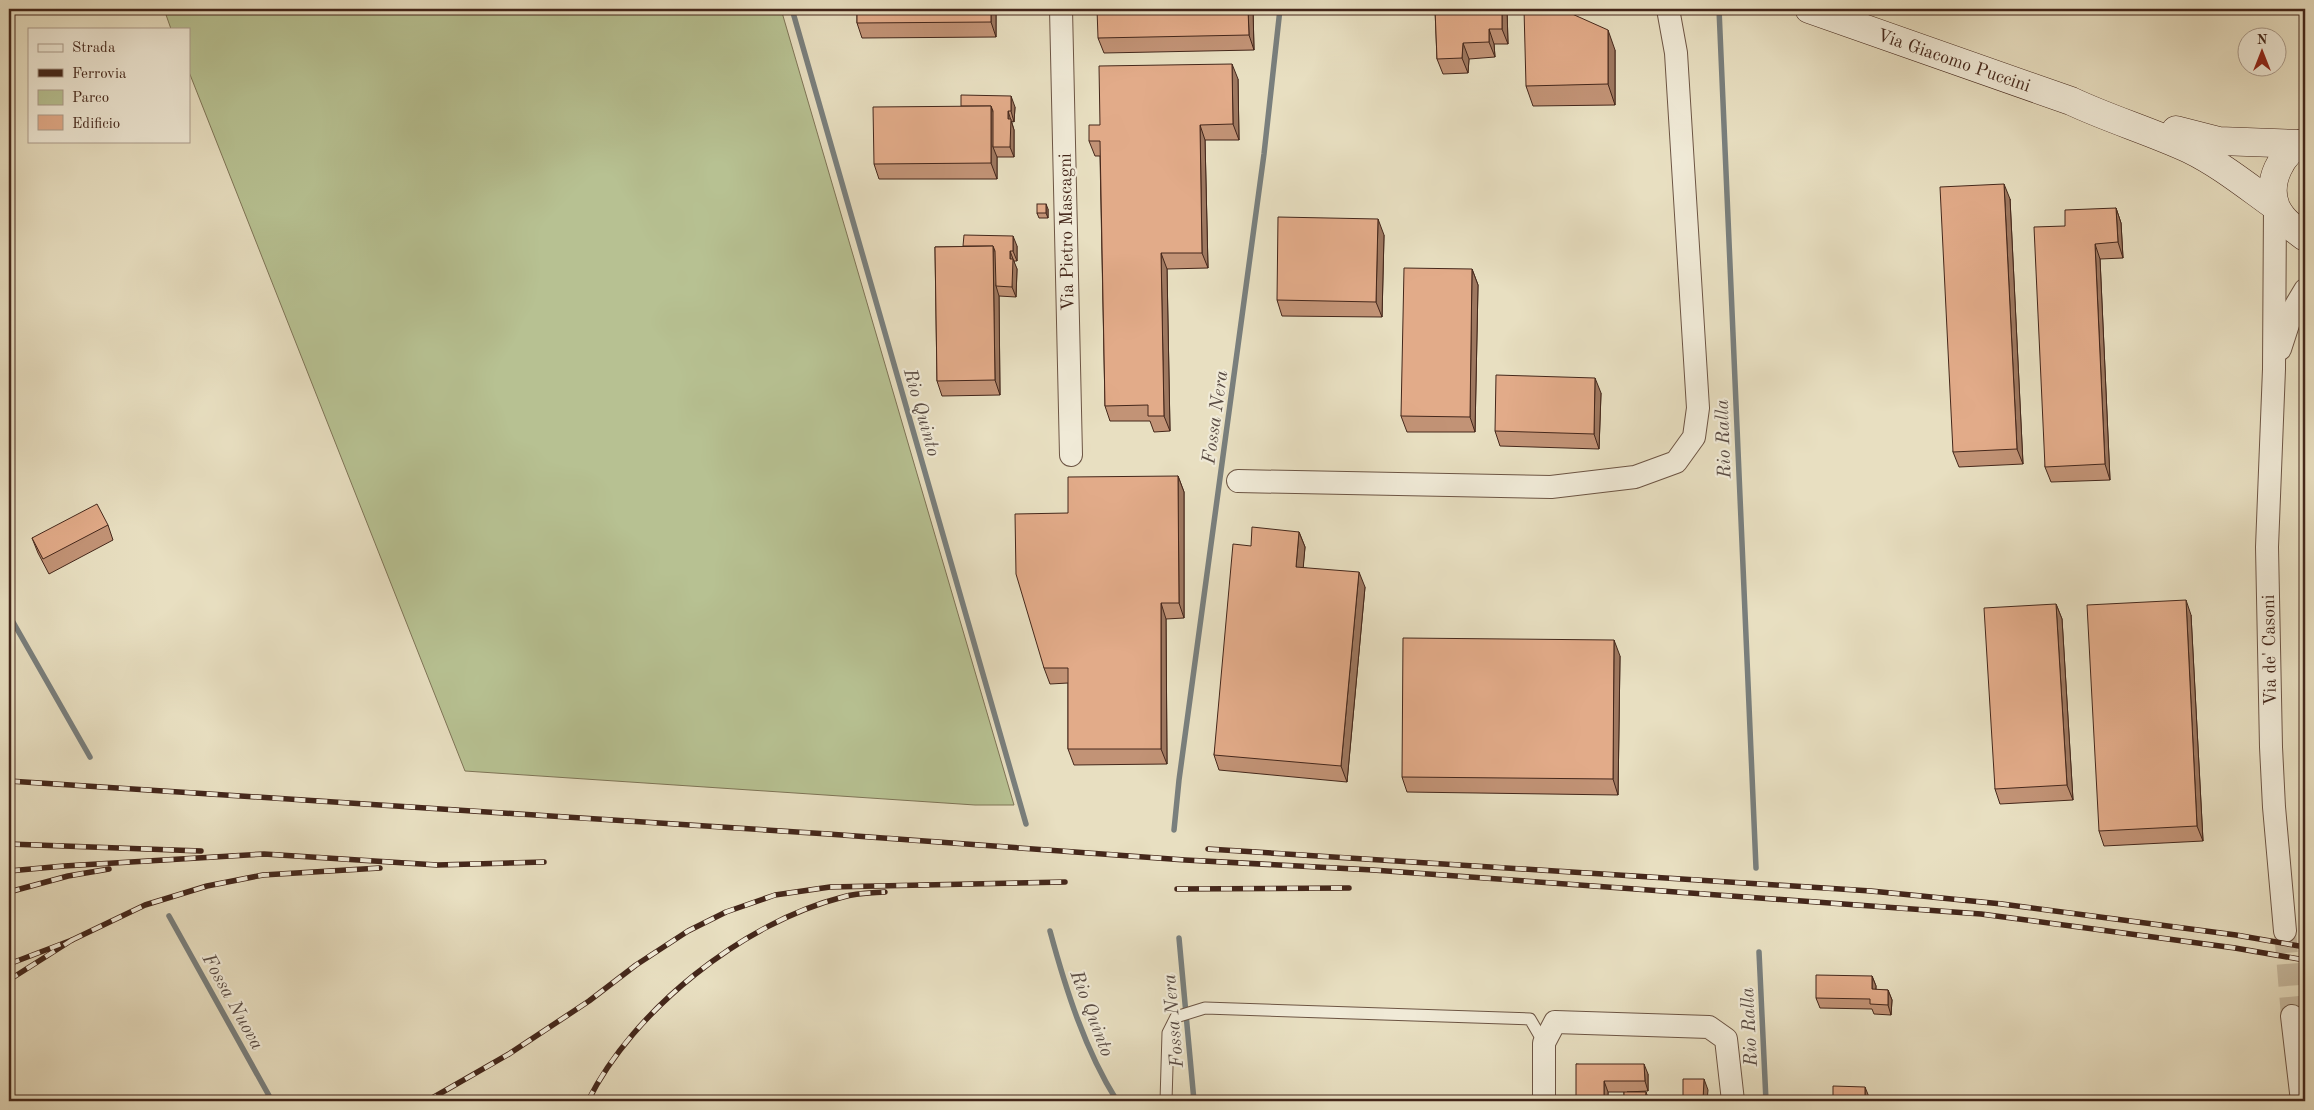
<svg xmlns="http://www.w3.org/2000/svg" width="2314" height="1110" font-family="'Old Standard TT',serif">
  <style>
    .green { fill: #b7c192; stroke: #7e7456 }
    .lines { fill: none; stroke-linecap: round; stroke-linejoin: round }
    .stream { stroke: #797f7d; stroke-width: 5.5 }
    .minor-tunnel { stroke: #c7baa0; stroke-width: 22; stroke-dasharray: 22 11; stroke-linecap: butt }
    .service-casing { stroke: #6d5544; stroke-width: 13 }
    .minor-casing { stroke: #6d5544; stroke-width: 24 }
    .secondary-casing { stroke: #44271b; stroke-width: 29 }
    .service { stroke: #f0ead7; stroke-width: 11 }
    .minor { stroke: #f0ead7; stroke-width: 22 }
    .secondary { stroke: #f0ead7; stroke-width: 28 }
    .rail-casing { stroke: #44271b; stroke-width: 5.5 }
    .rail { stroke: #f0ead7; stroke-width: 4; stroke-dasharray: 11; stroke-linecap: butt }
    .wall { fill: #c29376; stroke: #44271b }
    .shaded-wall { fill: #9e7860; stroke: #44271b }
    .building { fill: #e2ab89; stroke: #44271b }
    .labels { text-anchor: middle; stroke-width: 4.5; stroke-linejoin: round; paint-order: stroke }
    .street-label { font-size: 18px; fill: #44271b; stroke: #f0ead7 }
    .water-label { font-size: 19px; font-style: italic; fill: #5a4c44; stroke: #f0ead7 }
  </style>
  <rect width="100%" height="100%" fill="#e8dfc1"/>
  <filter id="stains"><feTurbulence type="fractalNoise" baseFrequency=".004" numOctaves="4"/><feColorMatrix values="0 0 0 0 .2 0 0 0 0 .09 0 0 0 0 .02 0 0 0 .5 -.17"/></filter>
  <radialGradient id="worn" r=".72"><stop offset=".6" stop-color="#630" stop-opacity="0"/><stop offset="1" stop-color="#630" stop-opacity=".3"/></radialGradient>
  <polygon class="green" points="164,9 781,9 1014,805 975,805 465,771 189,72 189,29 171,29"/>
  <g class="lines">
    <g class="stream">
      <polyline points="792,9 1026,824"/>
      <polyline points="1719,9 1756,868"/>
      <polyline points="9,615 90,757"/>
      <polyline points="1174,830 1179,780 1264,154 1280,9"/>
      <polyline points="169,916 272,1101"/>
      <path d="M1050,931C1066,990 1085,1050 1117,1101"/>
      <polyline points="1179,938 1194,1101"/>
      <polyline points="1759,952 1766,1101"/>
    </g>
    <polyline class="minor-tunnel" points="2285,931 2292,1016"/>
    <defs>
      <polyline id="service" points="1166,1101 1168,1033 1176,1017 1205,1008 1530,1019 1544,1043"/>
      <g id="minor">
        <polyline points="1061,9 1071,455"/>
        <polyline points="2275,206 2274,369 2267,547 2271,747 2274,807 2285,931"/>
        <polyline points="2280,349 2292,312 2305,290"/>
        <polyline points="1238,481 1551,487 1635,477 1676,462 1694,437 1698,408 1676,53 1668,9"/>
        <polyline points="2292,1016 2302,1101"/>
        <polyline points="1544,1101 1544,1043 1555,1022 1709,1027 1726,1039 1733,1101"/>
      </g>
      <g id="secondary">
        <path d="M1809,9L2071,101C2109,119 2150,131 2189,149C2220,164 2247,186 2275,206"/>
        <polyline points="2176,130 2219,141 2301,144"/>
        <path d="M2305,142C2281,151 2266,183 2276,207C2282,220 2294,229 2305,237"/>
      </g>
    </defs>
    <use href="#service" class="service-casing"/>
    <use href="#minor" class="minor-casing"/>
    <use href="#secondary" class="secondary-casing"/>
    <use href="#service" class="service"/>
    <use href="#minor" class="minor"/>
    <use href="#secondary" class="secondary"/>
    <defs>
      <g id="rail">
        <polyline points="9,781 828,834 1185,860 1373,870 1981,914 2235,948 2305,960"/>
        <polyline points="9,844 201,851"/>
        <polyline points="1208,849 1871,891 2002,904 2236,935 2305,947"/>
        <polyline points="9,871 64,866 264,854 437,865 544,862"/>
        <polyline points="1177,889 1349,888"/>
        <polyline points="9,892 68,876 109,869"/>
        <polyline points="72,940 145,905 207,886 263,875 380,868"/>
        <polyline points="9,964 72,940 9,980"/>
        <polyline points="427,1101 509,1054 589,1001 636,965 688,931 726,912 775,895 830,887 1065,882"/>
        <path d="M588,1101C633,1010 744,922 843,897C856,893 871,893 885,892"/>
      </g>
    </defs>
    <use href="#rail" class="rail-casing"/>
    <use href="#rail" class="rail"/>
  </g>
  <g class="wall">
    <polygon points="857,9 1014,9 1014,10 996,10 996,37 862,38 857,23"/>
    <polygon points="1253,9 1254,50 1104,53 1098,38"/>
    <polygon points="1435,9 1507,9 1508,44 1494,44 1495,57 1469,59 1468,73 1443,74 1437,59"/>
    <polygon points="1615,50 1615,105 1533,106 1526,86"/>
    <polygon points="1238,79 1239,140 1205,140 1208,268 1167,269 1170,431 1154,432 1150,421 1110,421 1105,406 1100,156 1095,156 1089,141 1100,125"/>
    <polygon points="1015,107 1014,122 1012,121 1012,123 1014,130 1014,157 997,157 997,179 879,179 874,164"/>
    <polygon points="2010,199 2023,464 1959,467 1953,452"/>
    <polygon points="2116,208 2121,223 2123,258 2100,259 2110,480 2051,482 2045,467 2065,226"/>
    <polygon points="1048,209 1048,218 1039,218 1037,213"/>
    <polygon points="1384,235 1382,317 1282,316 1277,300"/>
    <polygon points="1017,246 1017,261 1014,261 1014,263 1017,269 1016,297 999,296 1000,395 942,396 937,381 935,247"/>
    <polygon points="1472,269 1478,285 1475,432 1407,432 1401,416"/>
    <polygon points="1601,393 1599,449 1500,446 1495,431"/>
    <polygon points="1178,476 1184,492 1184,618 1166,619 1167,764 1074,765 1068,749 1068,683 1050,684 1044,668 1068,513"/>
    <polygon points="108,525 113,540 49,574 38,553 32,538"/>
    <polygon points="1299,532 1305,547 1303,567 1365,587 1347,782 1219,770 1214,755 1251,546"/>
    <polygon points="2056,604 2062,619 2073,800 2000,804 1995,789"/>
    <polygon points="2191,615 2203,841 2104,846 2099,831"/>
    <polygon points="1620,656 1618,795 1407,792 1402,777"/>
    <polygon points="1872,976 1876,986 1876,990 1888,990 1892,1000 1891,1015 1874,1014 1872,1009 1820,1008 1816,998"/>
    <polygon points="1576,1064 1648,1074 1648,1091 1627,1092 1646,1092 1649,1101 1624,1101 1624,1092 1608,1092 1608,1101"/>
  </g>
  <g class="shaded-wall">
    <polygon points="991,9 996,9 996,37 991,22"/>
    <polygon points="1248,9 1253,9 1254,50 1249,35"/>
    <polygon points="1502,9 1507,9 1508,44 1502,29"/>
    <polygon points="1489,29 1494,44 1495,57 1489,42"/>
    <polygon points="1608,30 1615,50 1615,105 1608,84"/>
    <polygon points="1463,43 1469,59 1468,73 1462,58"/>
    <polygon points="1232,64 1238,79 1239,140 1233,124"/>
    <polygon points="1011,96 1015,107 1014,122 1011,111"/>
    <polygon points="991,106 997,122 993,147 997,157 997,179 991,163"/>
    <polygon points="1008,111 1014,130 1014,157 1010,147 1008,119"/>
    <polygon points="1200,125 1205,140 1208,268 1202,253"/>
    <polygon points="2004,184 2010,199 2023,464 2017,449"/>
    <polygon points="1046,204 1048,209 1048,218 1046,213"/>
    <polygon points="2116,208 2121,223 2123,258 2118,242"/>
    <polygon points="1378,219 1384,235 1382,317 1376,302"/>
    <polygon points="1013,236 1017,246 1017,261 1013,251"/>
    <polygon points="2095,244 2100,259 2110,480 2105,464"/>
    <polygon points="993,246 999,261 996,286 999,296 1000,395 995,380"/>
    <polygon points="1010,251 1017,269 1016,297 1012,287 1010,259"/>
    <polygon points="1161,253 1167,269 1170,431 1164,416"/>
    <polygon points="1472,269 1478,285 1475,432 1470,417"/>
    <polygon points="1595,378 1601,393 1599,449 1594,434"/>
    <polygon points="1178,476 1184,492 1184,618 1179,603"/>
    <polygon points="1299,532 1305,547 1302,582 1296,567"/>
    <polygon points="1359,572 1365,587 1347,782 1341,766"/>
    <polygon points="2186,600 2191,615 2203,841 2197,826"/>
    <polygon points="1161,603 1166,619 1167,764 1161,749"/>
    <polygon points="2056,604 2062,619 2073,800 2067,785"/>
    <polygon points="1614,640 1620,656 1618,795 1613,779"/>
    <polygon points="1872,976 1876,986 1875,1000 1872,989"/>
    <polygon points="1888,990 1892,1000 1891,1015 1888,1005"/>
    <polygon points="1644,1064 1648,1074 1648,1091 1645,1081"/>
    <polygon points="1704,1079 1708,1090 1707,1101 1703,1101"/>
    <polygon points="1604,1081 1608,1092 1608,1101 1604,1101"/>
    <polygon points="1865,1087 1869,1097 1869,1101 1865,1101"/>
    <polygon points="1646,1092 1649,1101 1645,1101"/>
  </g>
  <g class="building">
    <polygon points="857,9 991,9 991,22 857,23"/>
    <polygon points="1097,9 1248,9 1249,35 1098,38"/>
    <polygon points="1435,9 1502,9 1502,29 1489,29 1489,42 1463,43 1462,58 1437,59"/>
    <polygon points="1524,9 1561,9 1608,30 1608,84 1526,86"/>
    <polygon points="1232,64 1233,124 1200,125 1202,253 1161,253 1164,416 1148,416 1148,405 1105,406 1100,141 1089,141 1089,125 1100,125 1099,66"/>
    <polygon points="961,95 1011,96 1011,111 1008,111 1008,119 1011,119 1010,147 993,147 993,111 991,106 961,106"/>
    <polygon points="991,106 991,163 874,164 873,107"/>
    <polygon points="2004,184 2017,449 1953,452 1940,187"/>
    <rect x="1037" y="204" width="9" height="9"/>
    <polygon points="2116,208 2118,242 2095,244 2105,464 2045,467 2034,227 2065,226 2065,210"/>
    <polygon points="1278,217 1378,219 1376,302 1277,300"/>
    <polygon points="964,235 1013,236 1013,251 1010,251 1010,259 1013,259 1012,287 996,286 995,251 993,246 963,246"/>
    <polygon points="993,246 995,380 937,381 935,247"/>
    <polygon points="1404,268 1472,269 1470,417 1401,416"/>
    <polygon points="1496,375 1595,378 1594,434 1495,431"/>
    <polygon points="1178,476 1179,603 1161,603 1161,749 1068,749 1068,668 1044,668 1016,574 1015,514 1068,513 1068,477"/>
    <polygon points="97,504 108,525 43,559 32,538"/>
    <polygon points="1252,527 1299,532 1296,567 1359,572 1341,766 1214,755 1233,544 1251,546"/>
    <polygon points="2186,600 2197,826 2099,831 2087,605"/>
    <polygon points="2056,604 2067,785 1995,789 1984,608"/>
    <polygon points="1403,638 1614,640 1613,779 1402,777"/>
    <polygon points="1816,975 1872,976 1872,989 1888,990 1888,1005 1870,1004 1870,999 1816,998"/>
    <polygon points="1576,1064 1644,1064 1645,1081 1604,1081 1604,1101 1576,1101"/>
    <polygon points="1683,1079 1704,1079 1703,1101 1683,1101"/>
    <polygon points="1833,1086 1865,1087 1865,1101 1833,1101"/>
    <polygon points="1624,1092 1646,1092 1645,1101 1624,1101"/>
  </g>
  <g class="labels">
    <g class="street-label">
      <text transform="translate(1954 60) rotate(19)" y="6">Via Giacomo Puccini</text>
      <text transform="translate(1066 232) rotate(-91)" y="6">Via Pietro Mascagni</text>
      <text transform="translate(2269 650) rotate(-91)" y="6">Via de' Casoni</text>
    </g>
    <g class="water-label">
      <text transform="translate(923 412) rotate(74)" y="7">Rio Quinto</text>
      <text transform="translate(1214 417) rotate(-82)" y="7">Fossa Nera</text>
      <text transform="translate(1722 439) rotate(-92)" y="7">Rio Ralla</text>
      <text transform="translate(234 1001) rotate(61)" y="7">Fossa Nuova</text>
      <text transform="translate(1093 1013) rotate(69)" y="7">Rio Quinto</text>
      <text transform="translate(1172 1021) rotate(-95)" y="7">Fossa Nera</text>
      <text transform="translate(1748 1027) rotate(-93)" y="7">Rio Ralla</text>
    </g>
  </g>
  <rect width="2314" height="1110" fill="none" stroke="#e8dfc1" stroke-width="30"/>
  <rect x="10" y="10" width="2294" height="1090" fill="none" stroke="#44271b" stroke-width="2.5"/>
  <rect x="15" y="15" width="2284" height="1080" fill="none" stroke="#44271b"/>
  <rect x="28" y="28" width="162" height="115" fill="#f0ead7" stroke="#ab9c8c"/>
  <rect x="38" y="44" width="25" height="8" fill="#f0ead7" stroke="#ab9c8c"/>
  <text x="72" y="52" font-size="15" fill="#44271b">Strada</text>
  <rect x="38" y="69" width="25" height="8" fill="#44271b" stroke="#ab9c8c"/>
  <text x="72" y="78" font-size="15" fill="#44271b">Ferrovia</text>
  <rect x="38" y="90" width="25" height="15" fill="#b7c192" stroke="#ab9c8c"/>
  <text x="72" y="102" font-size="15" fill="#44271b">Parco</text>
  <rect x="38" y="115" width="25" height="15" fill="#e2ab89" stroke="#ab9c8c"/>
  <text x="72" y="128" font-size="15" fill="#44271b">Edificio</text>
  <g transform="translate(2262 52)"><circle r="24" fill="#f0ead7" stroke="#ab9c8c"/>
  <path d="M0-4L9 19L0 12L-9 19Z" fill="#8f2418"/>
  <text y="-8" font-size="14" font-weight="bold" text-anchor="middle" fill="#44271b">N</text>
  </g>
  <rect width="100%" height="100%" filter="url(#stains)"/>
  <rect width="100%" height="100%" fill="url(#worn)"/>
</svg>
